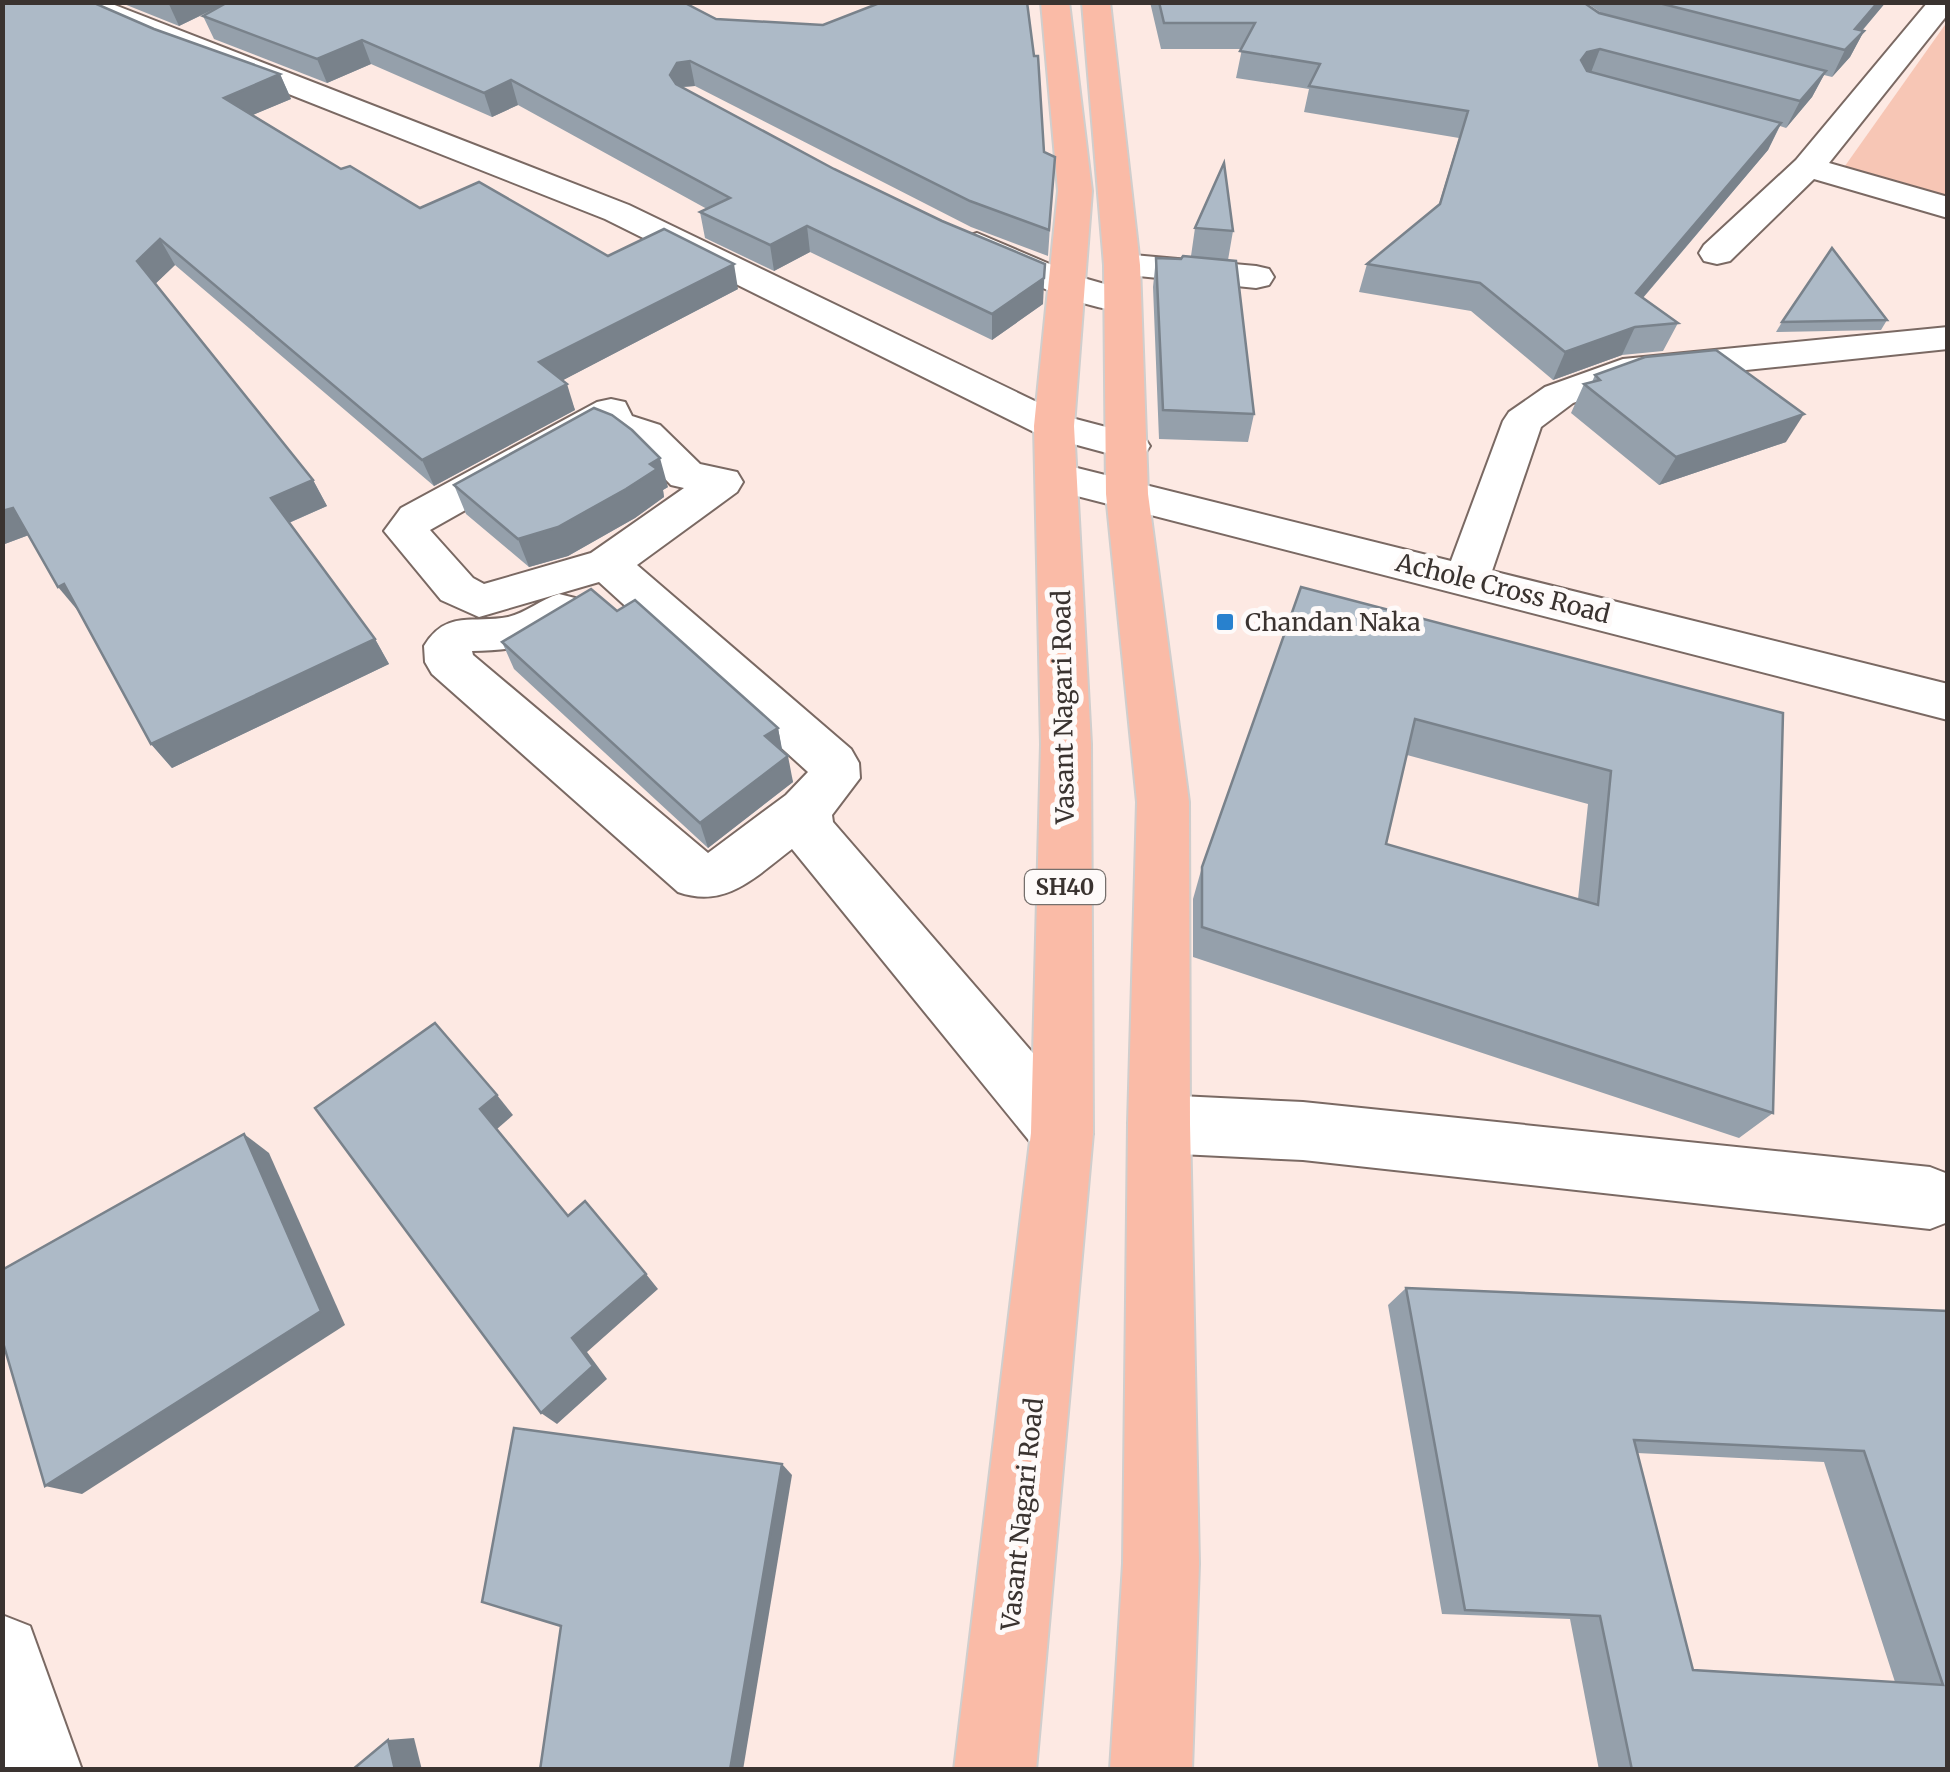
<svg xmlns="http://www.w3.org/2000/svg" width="1950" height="1772" font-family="Merriweather,serif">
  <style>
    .green { fill: #f7c6b5 }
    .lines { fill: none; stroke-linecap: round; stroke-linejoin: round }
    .minor-casing { stroke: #7a6963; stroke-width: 4 }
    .major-casing { stroke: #d0cecd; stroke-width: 4 }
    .minor { fill: #fff; fill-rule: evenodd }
    .major { fill: #fabba7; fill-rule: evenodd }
    .wall { fill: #95a0ab; fill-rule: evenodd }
    .shaded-wall { fill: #79828b }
    .building { fill: #adbac7; stroke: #79828b; stroke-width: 2.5; fill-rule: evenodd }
    .poi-dot { fill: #2881ce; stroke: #fefaf9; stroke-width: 4 }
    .labels { text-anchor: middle; stroke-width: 10; stroke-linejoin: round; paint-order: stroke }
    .shield { fill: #fefaf9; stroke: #756f6c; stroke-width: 2.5 }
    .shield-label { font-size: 22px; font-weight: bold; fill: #3a3330 }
    .street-label { font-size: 25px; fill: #3a3330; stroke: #fefaf9 }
    .poi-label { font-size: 25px; fill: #3a3330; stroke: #fefaf9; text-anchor: start }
  </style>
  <rect width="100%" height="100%" fill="#fde9e3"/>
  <polygon class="green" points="1947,22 1947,204 1840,173"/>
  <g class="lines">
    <defs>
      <g id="minor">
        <polygon points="67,2 107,2 629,205 1068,417 1144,437 1150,446 1144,455 1129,459 1040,435 605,219 71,8"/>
        <polygon points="1928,2 1948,2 1948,14 1829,163 1948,197 1948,218 1814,179 1730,261 1717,264 1704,261 1699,253 1704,245 1796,160"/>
        <path d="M977,233L1080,277L1136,293L1141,301L1136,309C1095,319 1004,270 965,251L959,244L965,237Z"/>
        <polygon points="1122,254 1256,266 1269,269 1274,277 1269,285 1256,288 1109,273 1104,265 1109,257"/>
        <polygon points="1948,327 1948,349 1630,382 1573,403 1541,427 1492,571 1948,684 1948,720 1042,487 1036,477 1042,467 1057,463 1451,561 1503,421 1509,412 1545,387 1623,359"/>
        <path d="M611,399L625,402L632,416L660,425L700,464L737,472L743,482L737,492L637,565L851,749L859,763L860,778L832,815L833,822L1084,1112L1093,1133L1084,1154L1062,1163L1040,1154L792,849C755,877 726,909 678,892L432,674L425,662L424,646C446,609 474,624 508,617C526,613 541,599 559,594L575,598L582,610C560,647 511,650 472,651L473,655L708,853L786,795L808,772L599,582L479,617L441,600L384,531L401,508L597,402ZM602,433L630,443L671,485L684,488L591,553L484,584L473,578L430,530Z"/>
        <polygon points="1159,1095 1303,1102 1930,1167 1948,1174 1948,1222 1930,1229 1303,1160 1159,1153 1137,1145 1128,1124 1137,1103"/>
        <polygon points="2,1615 30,1626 82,1770 2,1770"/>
      </g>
      <g id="major">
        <polygon points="1041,2 1069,2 1092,191 1074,426 1091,744 1093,1133 1036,1770 954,1770 1031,1133 1041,744 1034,426 1058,191"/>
        <polygon points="1082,2 1110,2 1140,265 1148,494 1189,802 1190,1124 1199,1564 1192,1770 1110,1770 1123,1564 1128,1124 1137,802 1106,494 1104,265"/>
      </g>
    </defs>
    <use href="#minor" class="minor-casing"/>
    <use href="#major" class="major-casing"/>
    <use href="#minor" class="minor"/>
    <use href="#major" class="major"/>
  </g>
  <g class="wall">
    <polygon points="2,2 154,29 280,74 291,99 252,115 341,169 420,208 738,289 563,380 575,410 434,486 175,265 155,284 313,480 327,506 289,523 375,639 389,664 172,768 151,744 79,612 29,535 2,545"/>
    <polygon points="119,2 683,2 716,19 1044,152 1053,182 1048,256 971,227 695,86 682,87 1043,304 992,340 810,252 774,271 705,238 700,212 707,209 518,105 492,117 371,64 327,83 214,39 203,16 225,4 179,26"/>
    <polygon points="1150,2 1583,2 1603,14 1585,2 1886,2 1862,31 1864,31 1850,57 1832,77 1824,75 1812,97 1786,128 1780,126 1768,150 1643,298 1678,323 1663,351 1622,355 1553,380 1471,311 1359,292 1367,264 1439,204 1459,138 1304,112 1309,89 1236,78 1242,49 1161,49"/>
    <polygon points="1195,228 1233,231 1228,260 1254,414 1248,442 1159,439 1153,287 1156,258 1181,259 1191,256"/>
    <polygon points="1887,320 1881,330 1776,332 1782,322"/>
    <polygon points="1595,375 1786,442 1659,485 1571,413 1584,384 1592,382"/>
    <polygon points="454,485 668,487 663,490 664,497 635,518 568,556 529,567 466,514"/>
    <path d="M1301,587L1783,713L1773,1113L1739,1138L1193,957V899L1202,867ZM1407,755L1588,804L1578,899L1386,844Z"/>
    <polygon points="617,611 778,728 782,751 793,782 708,848 514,669 502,642"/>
    <path d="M1406,1288L1948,1311V1770H1599L1570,1619L1442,1614L1388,1305ZM1637,1453L1824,1462L1895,1682L1693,1670Z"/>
  </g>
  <g class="shaded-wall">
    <polygon points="168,2 228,2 179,26"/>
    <polygon points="1878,2 1886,2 1847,48 1864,31 1850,57 1832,77 1855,29"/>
    <polygon points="362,40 371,64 327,83 317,59"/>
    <polygon points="1600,49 1590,75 1581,60 1587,52"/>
    <polygon points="690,61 695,86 681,87 675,100 670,75 677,63"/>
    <polygon points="1826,71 1812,97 1786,128 1800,101"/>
    <polygon points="280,74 291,99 236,122 224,98"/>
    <polygon points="511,80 518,105 492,117 484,93"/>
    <polygon points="1781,123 1768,150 1623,321 1636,293"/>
    <polygon points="807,226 810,252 774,271 770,245"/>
    <polygon points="160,239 175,265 152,287 137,261"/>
    <polygon points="734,264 738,289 548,388 539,362"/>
    <polygon points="1045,264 1043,304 992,340 992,314"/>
    <polygon points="1635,327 1622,355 1553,380 1565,352"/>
    <polygon points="567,384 575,410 434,486 422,460"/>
    <polygon points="1804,414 1786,442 1659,485 1676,457"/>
    <polygon points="660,458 668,487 663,490 664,497 635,518 568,556 529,567 518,539"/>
    <polygon points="313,480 327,506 286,524 271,498"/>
    <polygon points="13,508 34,533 2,545 2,511"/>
    <polygon points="64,584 79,612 58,587"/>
    <polygon points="375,639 389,664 172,768 151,744"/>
    <polygon points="778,728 783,754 765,736"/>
    <polygon points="788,756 793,782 708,848 700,823"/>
    <polygon points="497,1095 513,1115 497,1129 480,1109"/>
    <polygon points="244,1134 269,1153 345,1325 82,1494 45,1486"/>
    <polygon points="646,1274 658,1289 587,1352 607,1379 557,1424 541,1413 572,1338"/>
    <polygon points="782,1464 792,1475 743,1770 730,1770"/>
    <polygon points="414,1738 422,1770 395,1770 388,1740"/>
  </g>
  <g class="building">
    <polygon points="2,2 92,2 154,29 280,74 224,98 341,169 350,166 420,208 479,182 608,256 664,229 734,264 539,362 567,384 422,460 160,239 137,261 313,480 271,498 375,639 151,744 64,584 58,587 13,508 2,511"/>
    <polygon points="228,2 683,2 716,19 823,25 882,2 1027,2 1034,56 1038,56 1044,152 1055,157 1049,230 970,201 690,61 677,63 670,75 676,84 834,169 942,221 1045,264 1044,278 992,314 807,226 770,245 700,212 730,198 511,80 484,93 362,40 317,59 203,16"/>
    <polygon points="1159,2 1583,2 1599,13 1826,71 1800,101 1600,49 1587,52 1581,60 1587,71 1781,123 1636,293 1678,323 1635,327 1565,352 1480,283 1367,264 1440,204 1468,111 1309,86 1320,64 1240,51 1255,23 1164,23"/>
    <polygon points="1655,2 1878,2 1855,29 1864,31 1845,50"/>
    <polygon points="1224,163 1233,231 1195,228"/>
    <polygon points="1832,248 1887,320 1782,322"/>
    <polygon points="1183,256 1236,261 1254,414 1163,410 1156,258 1181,259"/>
    <polygon points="1716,350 1804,414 1676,457 1584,384 1600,380 1595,375 1645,357"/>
    <polygon points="594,408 612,415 632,430 660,458 650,464 657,469 626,489 558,527 518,539 454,485"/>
    <path d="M1301,587L1783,713L1773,1113L1202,927V867ZM1415,719L1611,771L1598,905L1386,844Z"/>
    <polygon points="591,589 617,611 635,600 778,728 765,736 788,756 700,823 502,642"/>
    <polygon points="435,1023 497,1095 480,1109 568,1216 585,1201 646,1274 572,1338 593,1366 541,1413 315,1108"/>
    <polygon points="244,1134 321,1311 45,1486 2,1339 2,1270"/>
    <path d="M1406,1288L1948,1311V1770H1632L1600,1616L1465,1610ZM1634,1440L1864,1451L1943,1685L1693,1670Z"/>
    <polygon points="514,1428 782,1464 730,1770 540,1770 561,1626 482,1602"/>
    <polygon points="388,1740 395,1770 352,1770"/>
  </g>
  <rect class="poi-dot" x="1215" y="612" width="20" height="20" rx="5"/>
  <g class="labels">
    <rect class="shield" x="1025" y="870" width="80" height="34" rx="8"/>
    <g class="shield-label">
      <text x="1065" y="895">SH40</text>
    </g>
    <g class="street-label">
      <text transform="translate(1503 588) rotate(14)" y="9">Achole Cross Road</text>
      <text transform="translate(1063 707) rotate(-91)" y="9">Vasant Nagari Road</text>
      <text transform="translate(1022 1514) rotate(-84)" y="9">Vasant Nagari Road</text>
    </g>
    <g class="poi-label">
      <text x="1245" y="631">Chandan Naka</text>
    </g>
  </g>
  <rect width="1950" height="1772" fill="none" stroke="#3a3330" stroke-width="10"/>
</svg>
